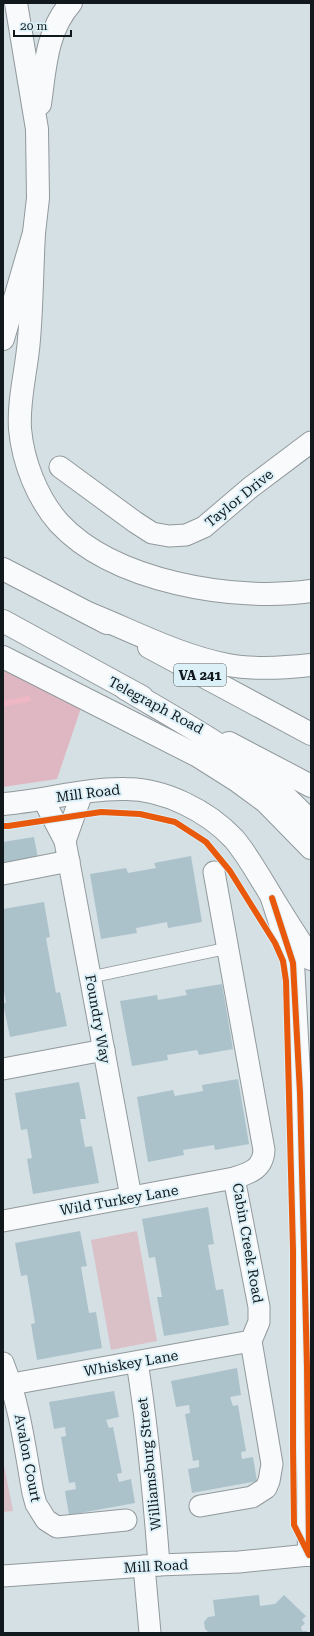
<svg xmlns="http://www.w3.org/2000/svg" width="314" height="1636" font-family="'Roboto Serif',serif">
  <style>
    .green { fill: #dac0c7 }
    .forest { fill: #dfb7c2 }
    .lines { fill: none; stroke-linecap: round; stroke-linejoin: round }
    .stream { stroke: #efb7c4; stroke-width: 5.5 }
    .building { fill: #abc2ca }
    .lane-casing { stroke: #91999c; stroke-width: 13 }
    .street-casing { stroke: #91999c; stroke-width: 23 }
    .secondary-casing { stroke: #91999c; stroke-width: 24 }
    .primary-casing { stroke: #91999c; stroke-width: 24 }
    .highway-casing { stroke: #91999c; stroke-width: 24 }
    .lane { stroke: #f9fafb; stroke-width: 11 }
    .street { stroke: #f9fafb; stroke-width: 21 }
    .secondary { stroke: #f9fafb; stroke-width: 22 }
    .primary { stroke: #f9fafb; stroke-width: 22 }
    .highway { stroke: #f9fafb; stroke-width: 22 }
    .cycleway-casing { stroke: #dcf0f8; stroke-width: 8 }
    .cycleway { stroke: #e8590c; stroke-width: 6 }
    .labels { text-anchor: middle; stroke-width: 4; stroke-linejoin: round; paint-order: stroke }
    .shield { fill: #dcf0f8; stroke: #4f5a5e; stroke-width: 1 }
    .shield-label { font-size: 13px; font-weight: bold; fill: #12191c }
    .street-label { font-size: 14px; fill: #12191c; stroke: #dcf0f8 }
  </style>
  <rect width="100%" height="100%" fill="#d5e0e5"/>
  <g class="green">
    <polygon points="137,1231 157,1341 111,1350 91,1240"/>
    <polygon points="3,1460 13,1511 3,1512"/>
  </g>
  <polygon class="forest" points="3,669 81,708 57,779 3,787"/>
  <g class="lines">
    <polyline class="stream" points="3,704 28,699"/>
  </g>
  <g class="building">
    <polygon points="34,837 38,858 3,864 3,842"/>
    <polygon points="191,856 202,922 168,928 167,922 136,928 137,933 101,939 90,874 126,868 128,873 156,868 154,863"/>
    <polygon points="44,902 50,937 46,938 56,993 60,992 67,1026 10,1037 3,1003 6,1003 3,986 3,909"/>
    <polygon points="222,984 233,1049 199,1055 197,1050 167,1055 168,1060 132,1066 120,1001 157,995 158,1000 187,995 185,990"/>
    <polygon points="238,1079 249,1144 215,1150 214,1145 183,1150 184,1155 148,1162 137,1097 173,1090 175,1096 203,1091 202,1085"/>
    <polygon points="79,1082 86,1119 80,1119 85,1147 92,1146 99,1183 33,1194 27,1159 32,1158 27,1129 21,1130 15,1093"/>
    <polygon points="208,1207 214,1244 208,1245 216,1290 223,1289 229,1325 164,1336 157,1297 162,1297 155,1257 149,1258 142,1219"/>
    <polygon points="80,1231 87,1266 81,1267 89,1313 96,1312 102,1348 37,1360 31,1324 35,1323 27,1275 21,1276 15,1243"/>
    <polygon points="237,1368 241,1395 230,1397 233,1406 238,1405 246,1451 241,1452 242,1459 253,1457 257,1481 192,1493 188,1469 199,1467 199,1460 193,1461 185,1414 190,1413 189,1405 176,1407 171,1381"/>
    <polygon points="114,1391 119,1417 106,1420 109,1428 113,1427 122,1473 117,1474 119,1482 131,1479 135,1503 69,1515 65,1491 76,1489 75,1482 69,1483 61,1437 66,1436 65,1427 54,1429 49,1402"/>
    <polygon points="259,1595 260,1606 275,1604 284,1595 306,1616 302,1620 305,1623 301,1627 302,1631 307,1631 307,1633 209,1633 205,1629 204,1622 208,1617 215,1616 213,1600"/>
  </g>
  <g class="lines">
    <defs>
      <polyline id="lane" points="91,977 228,948"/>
      <g id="street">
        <polyline points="60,467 135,522 152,533 169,536 186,535 204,527 251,487 311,442"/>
        <polyline points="43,799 65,841 131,1197"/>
        <polyline points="65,841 82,793"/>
        <polyline points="3,874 69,861"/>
        <polyline points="3,1069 104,1050"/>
        <path d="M3,1221L234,1178C250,1173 263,1169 264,1150L214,872"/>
        <path d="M137,1362C148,1430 154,1497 159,1565"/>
        <path d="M3,1363C20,1405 25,1449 33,1493L36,1504L46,1520L57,1527L126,1520"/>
        <polyline points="12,1384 251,1341"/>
        <polyline points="200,1506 252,1497 266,1488 269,1481 272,1464 251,1341 259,1322 259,1307 234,1178"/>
        <polyline points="144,1566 150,1633"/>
        <polyline points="3,1576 159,1565 239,1562 309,1555"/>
      </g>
      <g id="secondary">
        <path d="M40,104C45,69 46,31 71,3"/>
        <polyline points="3,339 34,233 38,198 37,129 16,3"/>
        <path d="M3,804C44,801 85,788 126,789C164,789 208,811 234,839C246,853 256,871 266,887C280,911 296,935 311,959"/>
        <polyline points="272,898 293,963 300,1093 307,1367 309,1555 311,1555"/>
      </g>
      <g id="primary">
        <polyline points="3,569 107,623"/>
        <polyline points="3,621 142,697"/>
        <polyline points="149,647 311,734"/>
        <polyline points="229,743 311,786"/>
      </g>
      <g id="highway">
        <path d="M34,233C32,269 32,304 29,339C27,369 18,399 20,429C23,462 37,498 59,523C114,582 234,602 311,591"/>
        <path d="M90,614C135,632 180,656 228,665C255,670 284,668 311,665"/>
        <polyline points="3,657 198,756 236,780 266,802 311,848"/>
        <path d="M126,689C171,716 219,742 260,774C278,789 295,805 311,822"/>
      </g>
    </defs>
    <use href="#lane" class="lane-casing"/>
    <use href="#street" class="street-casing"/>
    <use href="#secondary" class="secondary-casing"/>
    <use href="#primary" class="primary-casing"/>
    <use href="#highway" class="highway-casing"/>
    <use href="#lane" class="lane"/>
    <use href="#street" class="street"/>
    <use href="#secondary" class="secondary"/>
    <use href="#primary" class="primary"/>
    <use href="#highway" class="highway"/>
    <defs>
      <g id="cycleway">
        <polyline points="3,826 8,826 101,812 140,814 175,822 206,842 230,871 275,943 283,961 286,981 293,1250 293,1448 294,1525 309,1555"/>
        <polyline points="272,898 293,963 300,1093 307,1367 309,1551"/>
      </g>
    </defs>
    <use href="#cycleway" class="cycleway-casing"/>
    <use href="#cycleway" class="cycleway"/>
  </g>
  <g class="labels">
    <rect class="shield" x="174" y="664" width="52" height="22" rx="3"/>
    <g class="shield-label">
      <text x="200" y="680">VA 241</text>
    </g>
    <g class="street-label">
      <text transform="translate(239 498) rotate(-39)" y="5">Taylor Drive</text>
      <text transform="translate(156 705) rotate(28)" y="5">Telegraph Road</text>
      <text transform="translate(88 793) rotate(-7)" y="5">Mill Road</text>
      <text transform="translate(98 1019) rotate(80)" y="5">Foundry Way</text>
      <text transform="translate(119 1200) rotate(-10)" y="5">Wild Turkey Lane</text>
      <text transform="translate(248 1243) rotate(80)" y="5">Cabin Creek Road</text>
      <text transform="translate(131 1363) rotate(-10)" y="5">Whiskey Lane</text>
      <text transform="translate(28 1458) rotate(79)" y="5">Avalon Court</text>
      <text transform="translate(149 1464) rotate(-96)" y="5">Williamsburg Street</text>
      <text transform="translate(156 1566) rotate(-3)" y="5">Mill Road</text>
    </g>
  </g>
  <rect width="314" height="1636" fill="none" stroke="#12191c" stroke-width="8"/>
  <path d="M14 30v6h57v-6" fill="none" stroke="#12191c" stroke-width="2"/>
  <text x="20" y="30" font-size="12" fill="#12191c" stroke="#dcf0f8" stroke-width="3" paint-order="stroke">20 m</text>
</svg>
